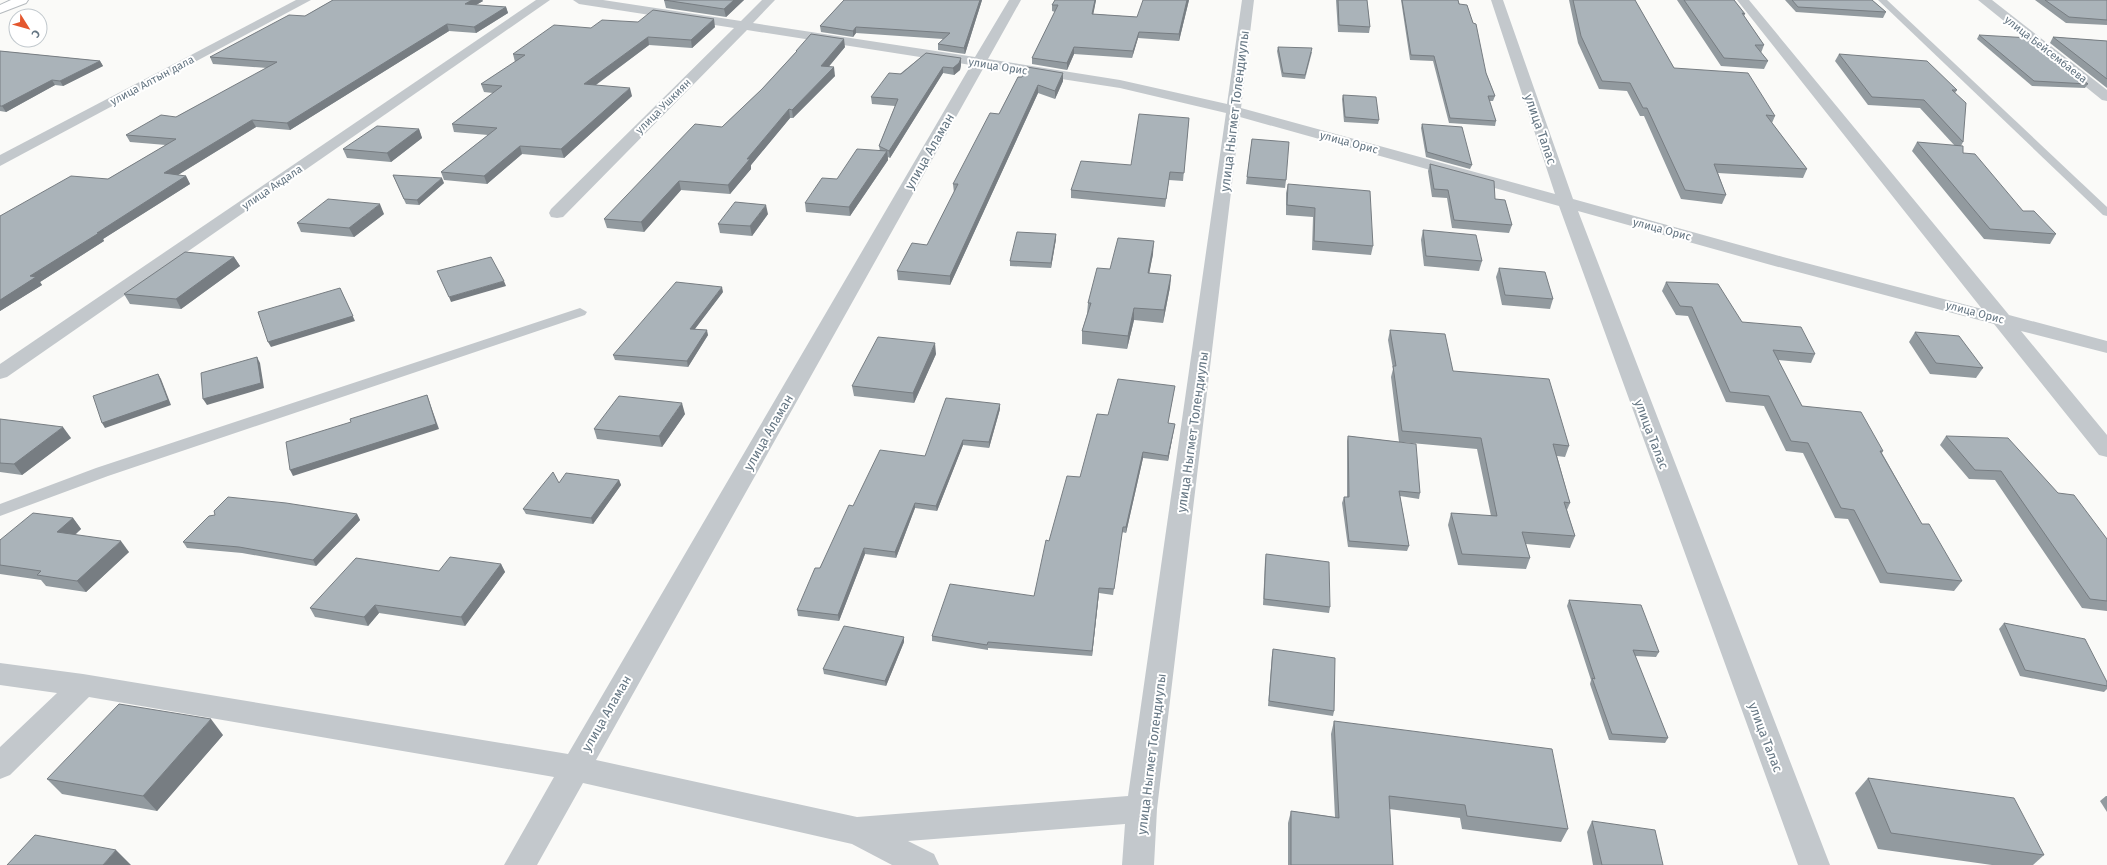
<svg xmlns="http://www.w3.org/2000/svg" width="2107" height="865" font-family="'Fira Sans',sans-serif">
  <style>
    .lines { fill: none; stroke-linecap: round; stroke-linejoin: round }
    .primary-casing { stroke: #b5babe; stroke-width: 2 }
    .service { fill: #c3c8cc; fill-rule: evenodd }
    .minor { fill: #c3c8cc; fill-rule: evenodd }
    .primary { fill: #fff; fill-rule: evenodd }
    .wall { fill: #929a9f }
    .shaded-wall { fill: #777d82 }
    .building { fill: #aab3b9; stroke: #777d82 }
    .labels { text-anchor: middle; stroke-width: 4; stroke-linejoin: round; paint-order: stroke }
    .far-street-label { font-size: 11px; fill: #657683; stroke: #fff }
    .street-label { font-size: 13px; fill: #657683; stroke: #fff }
  </style>
  <rect width="100%" height="100%" fill="#fafaf8"/>
  <g class="lines">
    <defs>
      <polygon id="primary" points="11,0 28,0 26,3 0,13 0,5"/>
    </defs>
    <use href="#primary" class="primary-casing"/>
    <g class="service">
      <polygon points="1878,0 1887,0 2107,207 2107,216 2103,215"/>
      <polygon points="580,308 587,312 585,315 108,476 0,516 0,504 96,468"/>
    </g>
    <g class="minor">
      <polygon points="296,0 311,0 0,166 0,155"/>
      <polygon points="536,0 550,0 7,377 0,379 0,364"/>
      <path d="M573,0H603L741,21L762,0H775L753,23L975,57L1009,0H1021L988,59L1120,80L1227,104L1242,0H1254L1241,108L1555,194L1491,0H1503L1573,199L1783,257L1982,309L1737,0H1749L2009,315L2107,341V353L2021,331L2107,435V457L2099,455L1994,324L1771,265L1578,211L1830,865H1798L1559,206L1240,117L1157,809L1154,865H1122L1125,824L908,841L934,854L939,865H892L852,844L583,783L537,865H504L554,777L89,697L10,775L0,779V747L57,693L0,685V663L83,674L568,754L971,65L747,30L563,217L557,218L551,217L549,213L551,209L734,28L579,4ZM984,67L1120,88L1226,113L1128,796L857,817L596,760Z"/>
      <polygon points="1978,0 1992,0 2107,90 2107,101 2102,100"/>
    </g>
    <use href="#primary" class="primary"/>
  </g>
  <g class="wall">
    <polygon points="333,0 482,0 483,1 476,5 506,7 508,13 476,33 449,31 290,130 256,127 178,175 186,176 190,184 103,239 104,241 40,282 42,285 0,311 0,216 108,179 166,145 130,142 126,135 176,117 267,68 213,64 210,57 305,16"/>
    <polygon points="664,0 744,0 726,17 666,8"/>
    <polygon points="844,0 982,0 965,54 938,50 938,44 943,39 856,33 853,37 821,32 820,26"/>
    <polygon points="1055,0 1096,0 1093,14 1137,17 1189,0 1179,41 1138,38 1132,58 1074,54 1067,70 1032,64 1032,58 1055,12 1052,11 1052,5"/>
    <polygon points="1336,0 1367,0 1370,27 1369,33 1338,32"/>
    <polygon points="1401,0 1458,0 1495,96 1493,101 1489,101 1496,121 1495,126 1449,123 1433,61 1410,60"/>
    <polygon points="1569,0 1635,0 1674,68 1775,116 1772,123 1807,169 1803,178 1718,173 1726,195 1722,204 1681,199 1644,116 1640,116 1627,91 1599,89 1578,43"/>
    <polygon points="1677,0 1734,0 1745,14 1744,16 1764,45 1761,53 1768,61 1764,69 1721,66"/>
    <polygon points="1785,0 1872,0 1886,12 1883,18 1796,12"/>
    <polygon points="2035,0 2107,0 2107,25 2066,23"/>
    <polygon points="715,27 692,48 649,45 596,85 632,96 564,158 522,154 487,184 444,180 441,172 488,135 454,132 452,124 493,93 484,92 481,84 515,62 513,54 591,28"/>
    <polygon points="1979,35 2088,84 2085,88 2032,86 1977,39"/>
    <polygon points="2053,37 2107,41 2107,88 2050,43"/>
    <polygon points="845,47 828,67 835,76 793,118 790,118 751,165 751,169 730,194 681,190 644,232 607,228 604,219 722,127 762,89 796,52 796,51"/>
    <polygon points="1278,47 1312,52 1305,79 1282,77 1277,51"/>
    <polygon points="0,51 100,61 103,66 63,86 55,85 6,112 0,111"/>
    <polygon points="926,53 961,65 960,70 954,75 943,73 890,158 888,157 888,160 850,216 806,212 805,203 837,179 880,151 879,146 895,106 872,104 871,97"/>
    <polygon points="1839,54 1957,90 1955,93 1963,142 1961,146 1963,153 2023,211 2056,234 2050,244 1984,239 1912,151 1917,142 1955,146 1920,108 1868,105 1835,61"/>
    <polygon points="1018,77 1063,81 1055,99 1038,93 950,285 898,280 897,271 927,245 954,193 953,184 999,114"/>
    <polygon points="1343,95 1379,120 1378,124 1344,122 1342,99"/>
    <polygon points="1189,118 1183,181 1169,180 1165,207 1071,198 1071,190 1131,165"/>
    <polygon points="1422,124 1472,165 1470,169 1426,157 1421,128"/>
    <polygon points="419,129 422,138 391,162 347,158 343,149"/>
    <polygon points="1252,139 1286,180 1285,188 1246,184"/>
    <polygon points="1430,164 1495,199 1512,225 1509,233 1452,228 1447,198 1432,197 1428,171"/>
    <polygon points="393,175 444,183 419,205 406,204"/>
    <polygon points="1288,184 1373,246 1371,255 1312,250 1313,217 1286,215 1286,193"/>
    <polygon points="384,214 354,237 301,232 297,223"/>
    <polygon points="768,214 752,236 720,233 718,224"/>
    <polygon points="1423,230 1482,261 1479,271 1424,266 1421,240"/>
    <polygon points="1056,239 1051,268 1010,266 1010,261"/>
    <polygon points="1153,254 1149,273 1171,275 1170,287 1163,323 1134,320 1127,349 1082,344 1082,331 1087,314 1088,303 1110,269"/>
    <polygon points="234,257 240,266 181,309 130,304 124,294"/>
    <polygon points="1499,268 1553,299 1550,309 1502,305 1496,277"/>
    <polygon points="1666,282 1742,322 1815,354 1811,363 1778,360 1802,406 1883,451 1882,453 1922,524 1962,581 1954,591 1880,583 1848,519 1835,518 1803,453 1786,451 1764,406 1726,402 1688,316 1676,315 1662,291"/>
    <polygon points="723,292 695,329 708,335 688,367 615,360 613,355"/>
    <polygon points="1390,330 1569,446 1565,457 1557,456 1570,503 1567,510 1575,536 1570,548 1526,544 1530,558 1526,569 1458,565 1448,525 1451,513 1491,516 1477,449 1400,442 1420,493 1419,499 1400,496 1409,546 1407,551 1348,547 1342,503 1344,497 1347,497 1347,441 1348,436 1399,442 1391,377 1393,369 1388,340"/>
    <polygon points="1915,332 1983,368 1976,378 1930,374 1909,342"/>
    <polygon points="936,354 914,403 854,396 852,386"/>
    <polygon points="1175,386 1168,423 1175,424 1174,429 1168,461 1143,458 1126,533 1122,532 1113,595 1099,593 1092,656 988,648 988,650 932,641 932,636 1034,596 1049,541 1080,477 1108,415"/>
    <polygon points="1000,409 989,448 963,445 937,511 915,508 896,558 865,554 839,621 798,616 797,610 853,506 925,456"/>
    <polygon points="685,414 662,447 597,439 594,429"/>
    <polygon points="0,419 71,438 22,475 0,472"/>
    <polygon points="1946,436 2058,493 2107,539 2107,611 2082,608 1995,480 1969,479 1940,445"/>
    <polygon points="619,480 621,485 593,524 526,514 523,509 559,483"/>
    <polygon points="357,514 360,520 316,566 242,553 187,548 183,542 215,515"/>
    <polygon points="73,518 81,529 75,535 129,552 86,592 46,586 41,580 0,574 0,540"/>
    <polygon points="1266,554 1330,607 1329,613 1263,605 1265,560"/>
    <polygon points="501,564 505,572 465,626 379,613 368,626 315,617 310,608 439,571"/>
    <polygon points="1569,600 1659,652 1656,657 1635,656 1668,738 1665,743 1609,740 1590,684 1591,680 1567,606"/>
    <polygon points="2004,623 2107,682 2107,689 2104,692 2020,676 1999,629"/>
    <polygon points="904,642 886,686 824,674 823,669"/>
    <polygon points="1273,649 1334,711 1333,716 1268,706 1272,654"/>
    <polygon points="1334,721 1568,829 1561,842 1462,829 1460,818 1389,809 1393,865 1288,865 1288,823 1291,811 1335,817 1331,734"/>
    <polygon points="223,735 157,811 62,794 47,779"/>
    <polygon points="1868,778 2044,855 2033,865 1992,865 1878,849 1855,793"/>
    <polygon points="2106,796 2107,796 2107,812 2100,801"/>
    <polygon points="1592,821 1663,865 1593,865 1587,832"/>
  </g>
  <g class="shaded-wall">
    <polygon points="472,0 482,0 483,1 467,10 465,4"/>
    <polygon points="734,0 744,0 726,17 724,9"/>
    <polygon points="980,0 982,0 965,54 964,48"/>
    <polygon points="1095,0 1096,0 1092,21 1092,14"/>
    <polygon points="1187,0 1189,0 1179,41 1179,34"/>
    <polygon points="506,7 508,13 476,33 474,27"/>
    <polygon points="714,19 715,27 692,48 691,40"/>
    <polygon points="447,24 449,31 290,130 287,123"/>
    <polygon points="856,27 856,33 853,37 853,31"/>
    <polygon points="1139,32 1138,38 1132,58 1133,51"/>
    <polygon points="648,37 649,45 586,92 584,84"/>
    <polygon points="844,39 845,47 822,75 821,66"/>
    <polygon points="1074,47 1074,54 1067,70 1067,63"/>
    <polygon points="961,58 961,65 960,70 954,75 953,68"/>
    <polygon points="100,61 103,66 63,86 60,81"/>
    <polygon points="834,67 835,76 793,118 792,110"/>
    <polygon points="943,67 943,73 890,158 889,151"/>
    <polygon points="1063,73 1063,81 1055,99 1055,91"/>
    <polygon points="52,80 55,85 6,112 2,106"/>
    <polygon points="1038,85 1038,93 950,285 950,276"/>
    <polygon points="630,88 632,96 564,158 561,149"/>
    <polygon points="789,109 790,118 751,165 751,169 730,194 728,185 747,159"/>
    <polygon points="252,120 256,127 168,181 164,173"/>
    <polygon points="419,129 422,138 391,162 387,153"/>
    <polygon points="520,146 522,154 487,184 484,176"/>
    <polygon points="887,151 888,160 850,216 849,207"/>
    <polygon points="186,176 190,184 103,239 104,241 40,282 42,285 0,311 0,300 30,276 97,233"/>
    <polygon points="442,178 444,183 419,205 417,200"/>
    <polygon points="679,181 681,190 644,232 641,222"/>
    <polygon points="380,204 384,214 354,237 349,228"/>
    <polygon points="766,205 768,214 752,236 750,226"/>
    <polygon points="1056,234 1056,239 1051,268 1051,263"/>
    <polygon points="1154,241 1153,254 1147,285 1148,273"/>
    <polygon points="234,257 240,266 181,309 176,299"/>
    <polygon points="1171,275 1170,287 1163,323 1164,310"/>
    <polygon points="504,281 506,286 451,302 449,297"/>
    <polygon points="722,287 723,292 691,334 690,329"/>
    <polygon points="340,288 355,321 271,347 268,342"/>
    <polygon points="1134,308 1134,320 1127,349 1128,336"/>
    <polygon points="707,330 708,335 688,367 687,361"/>
    <polygon points="935,343 936,354 914,403 913,393"/>
    <polygon points="257,357 260,363 264,388 207,405 203,399"/>
    <polygon points="158,374 161,379 171,405 105,428 102,423"/>
    <polygon points="427,395 439,429 293,476 290,470"/>
    <polygon points="682,403 685,414 662,447 659,436"/>
    <polygon points="1000,404 1000,409 989,448 989,442"/>
    <polygon points="1175,424 1174,429 1168,461 1168,456"/>
    <polygon points="63,427 71,438 22,475 14,464"/>
    <polygon points="963,440 963,445 937,511 936,506"/>
    <polygon points="1143,452 1143,458 1126,533 1126,527"/>
    <polygon points="619,480 621,485 593,524 591,518"/>
    <polygon points="915,503 915,508 896,558 895,552"/>
    <polygon points="357,514 360,520 316,566 313,560"/>
    <polygon points="73,518 81,529 65,543 57,532"/>
    <polygon points="1123,527 1122,532 1113,595 1114,589"/>
    <polygon points="121,541 129,552 86,592 77,581"/>
    <polygon points="864,548 865,554 839,621 838,615"/>
    <polygon points="501,564 505,572 465,626 461,617"/>
    <polygon points="1099,588 1099,593 1092,656 1092,651"/>
    <polygon points="375,605 379,613 368,626 364,617"/>
    <polygon points="904,637 904,642 886,686 885,681"/>
    <polygon points="211,719 223,735 157,811 143,796"/>
    <polygon points="116,850 131,865 103,865"/>
  </g>
  <g class="building">
    <polygon points="333,0 472,0 465,4 506,7 474,27 447,24 287,123 252,120 164,173 186,176 97,233 99,233 30,276 36,277 0,300 0,216 71,176 108,179 176,139 126,135 161,115 176,117 277,62 210,57 289,15 305,16"/>
    <polygon points="664,0 734,0 724,9"/>
    <polygon points="844,0 980,0 964,48 938,44 950,33 856,27 853,31 820,26"/>
    <polygon points="1055,0 1095,0 1092,14 1137,17 1143,0 1187,0 1179,34 1139,32 1133,51 1074,47 1067,63 1032,58 1058,5 1052,5"/>
    <polygon points="1338,0 1367,0 1370,27 1339,25"/>
    <polygon points="1402,0 1458,0 1459,4 1467,5 1473,23 1476,24 1486,73 1495,96 1488,96 1496,121 1450,118 1434,56 1411,55"/>
    <polygon points="1573,0 1635,0 1674,68 1748,73 1775,116 1766,115 1807,169 1714,164 1726,195 1685,190 1647,108 1643,108 1630,83 1602,81 1581,36"/>
    <polygon points="1684,0 1734,0 1745,14 1742,13 1764,45 1755,45 1768,61 1724,58"/>
    <polygon points="1792,0 1872,0 1886,12 1798,7"/>
    <polygon points="2045,0 2107,0 2107,20 2069,17"/>
    <polygon points="653,10 714,19 691,40 648,37 584,84 630,88 561,149 520,146 484,176 441,172 497,128 452,124 502,86 481,84 525,55 513,54 554,25 591,28 602,20 638,22"/>
    <polygon points="811,34 844,39 821,66 834,67 792,110 789,109 747,159 750,159 728,185 679,181 641,222 604,219 695,124 722,127 762,89 797,51 796,51"/>
    <polygon points="1979,35 2030,38 2088,84 2034,81"/>
    <polygon points="2053,37 2107,41 2107,79"/>
    <polygon points="1278,47 1312,48 1305,75 1283,73"/>
    <polygon points="0,51 100,61 60,81 52,80 2,106 0,106"/>
    <polygon points="926,53 961,58 959,63 953,68 943,67 889,151 879,146 898,99 871,97 889,73 901,74"/>
    <polygon points="1839,54 1927,61 1957,90 1952,90 1966,103 1963,142 1924,100 1872,97"/>
    <polygon points="1027,67 1063,73 1055,91 1038,85 950,276 897,271 912,243 927,245 958,184 953,184 990,113 999,114 1018,77 1022,77"/>
    <polygon points="1343,95 1376,97 1379,120 1345,117"/>
    <polygon points="1139,114 1189,118 1184,173 1170,172 1166,199 1071,190 1081,161 1131,165"/>
    <polygon points="1422,124 1462,127 1472,165 1427,152"/>
    <polygon points="377,126 419,129 387,153 343,149"/>
    <polygon points="1252,139 1289,142 1286,180 1247,177"/>
    <polygon points="1917,142 1963,146 1963,153 1975,154 2023,211 2034,211 2056,234 1990,229"/>
    <polygon points="857,149 887,151 849,207 805,203 822,178 837,179"/>
    <polygon points="1430,164 1494,181 1495,199 1505,200 1512,225 1454,220 1448,190 1434,189"/>
    <polygon points="393,175 442,178 417,200 404,199"/>
    <polygon points="1288,184 1370,191 1373,246 1314,241 1315,208 1287,205"/>
    <polygon points="328,199 380,204 349,228 297,223"/>
    <polygon points="735,202 766,205 750,226 718,224"/>
    <polygon points="1423,230 1476,235 1482,261 1426,256"/>
    <polygon points="1017,232 1056,234 1051,263 1010,261"/>
    <polygon points="1118,238 1154,241 1148,273 1171,275 1164,310 1134,308 1128,336 1082,331 1091,303 1088,303 1097,268 1110,269"/>
    <polygon points="185,252 234,257 176,299 124,294"/>
    <polygon points="491,257 504,281 449,297 437,271"/>
    <polygon points="1499,268 1545,272 1553,299 1505,295"/>
    <polygon points="676,282 722,287 690,329 707,330 687,361 613,355"/>
    <polygon points="1666,282 1718,284 1742,322 1801,327 1815,354 1773,350 1802,406 1861,412 1883,451 1880,451 1922,524 1929,524 1962,581 1887,573 1854,510 1841,508 1808,443 1791,441 1769,396 1730,392 1692,307 1680,306"/>
    <polygon points="340,288 353,316 268,342 258,312"/>
    <polygon points="1390,330 1445,334 1453,371 1549,379 1569,446 1553,444 1570,503 1564,502 1575,536 1522,532 1530,558 1462,554 1451,513 1497,516 1481,438 1402,431 1393,366 1396,366"/>
    <polygon points="1915,332 1959,336 1983,368 1936,363"/>
    <polygon points="878,337 935,343 913,393 852,386"/>
    <polygon points="257,357 261,383 203,399 201,373"/>
    <polygon points="158,374 168,400 102,423 93,396"/>
    <polygon points="1118,379 1175,386 1168,423 1175,424 1168,456 1143,452 1126,527 1123,527 1114,589 1099,588 1092,651 988,642 987,645 932,636 950,584 1034,596 1046,540 1049,541 1067,476 1080,477 1097,414 1108,415"/>
    <polygon points="427,395 436,424 290,470 286,442 351,422 350,419"/>
    <polygon points="619,396 682,403 659,436 594,429"/>
    <polygon points="946,398 1000,404 989,442 963,440 936,506 915,503 895,552 864,548 838,615 797,610 815,568 820,568 849,505 853,506 880,450 925,456"/>
    <polygon points="0,419 63,427 14,464 0,463"/>
    <polygon points="1348,436 1416,444 1420,493 1399,491 1409,546 1349,541 1344,497 1349,497"/>
    <polygon points="1946,436 2008,438 2058,493 2074,495 2107,539 2107,601 2090,599 2001,471 1975,470"/>
    <polygon points="553,472 559,483 566,473 619,480 591,518 523,509"/>
    <polygon points="228,497 286,503 357,514 313,560 239,547 183,542 209,516 215,515 214,511"/>
    <polygon points="33,513 73,518 57,532 121,541 77,581 37,575 41,571 0,565 0,540"/>
    <polygon points="1266,554 1329,562 1330,607 1264,599"/>
    <polygon points="450,557 501,564 461,617 375,605 364,617 310,608 356,558 439,571"/>
    <polygon points="1569,600 1641,605 1659,652 1633,650 1668,738 1612,734 1592,678 1595,679"/>
    <polygon points="2004,623 2085,639 2107,682 2107,686 2025,670"/>
    <polygon points="844,626 904,637 885,681 823,669"/>
    <polygon points="1273,649 1335,658 1334,711 1269,701"/>
    <polygon points="119,704 211,719 143,796 47,779"/>
    <polygon points="1334,721 1552,749 1568,829 1467,816 1465,805 1389,796 1393,865 1291,865 1291,811 1339,818"/>
    <polygon points="1868,778 2014,798 2044,855 1891,833"/>
    <polygon points="1592,821 1655,830 1663,865 1602,865"/>
    <polygon points="35,835 116,850 103,865 7,865"/>
  </g>
  <g class="labels">
    <g class="far-street-label">
      <text transform="translate(2046 49) rotate(38)" y="4">улица Бейсембаева</text>
      <text transform="translate(998 66) rotate(9)" y="4">улица Орис</text>
      <text transform="translate(152 80) rotate(-28)" y="4">улица Алтын дала</text>
      <text transform="translate(663 106) rotate(-45)" y="4">улица Ушкиян</text>
      <text transform="translate(1349 142) rotate(15)" y="4">улица Орис</text>
      <text transform="translate(272 187) rotate(-34)" y="4">улица Акдала</text>
      <text transform="translate(1662 229) rotate(15)" y="4">улица Орис</text>
      <text transform="translate(1975 312) rotate(15)" y="4">улица Орис</text>
    </g>
    <g class="street-label">
      <text transform="translate(1234 111) rotate(-83)" y="5">улица Ныгмет Толендиулы</text>
      <text transform="translate(1541 129) rotate(71)" y="5">улица Талас</text>
      <text transform="translate(929 151) rotate(-60)" y="5">улица Аламан</text>
      <text transform="translate(768 432) rotate(-60)" y="5">улица Аламан</text>
      <text transform="translate(1192 432) rotate(-82)" y="5">улица Ныгмет Толендиулы</text>
      <text transform="translate(1652 434) rotate(69)" y="5">улица Талас</text>
      <text transform="translate(606 713) rotate(-60)" y="5">улица Аламан</text>
      <text transform="translate(1766 737) rotate(69)" y="5">улица Талас</text>
      <text transform="translate(1151 754) rotate(-83)" y="5">улица Ныгмет Толендиулы</text>
    </g>
  </g>
  <g transform="translate(28 28) rotate(127)"><circle r="19" fill="#ffffff" stroke="#c1c8cd"/>
  <path d="M0-3L7 15L0 10L-7 15Z" fill="#e4572e"/>
  <text y="-6" font-size="11" font-weight="bold" text-anchor="middle" fill="#657683">С</text>
  </g>
</svg>
